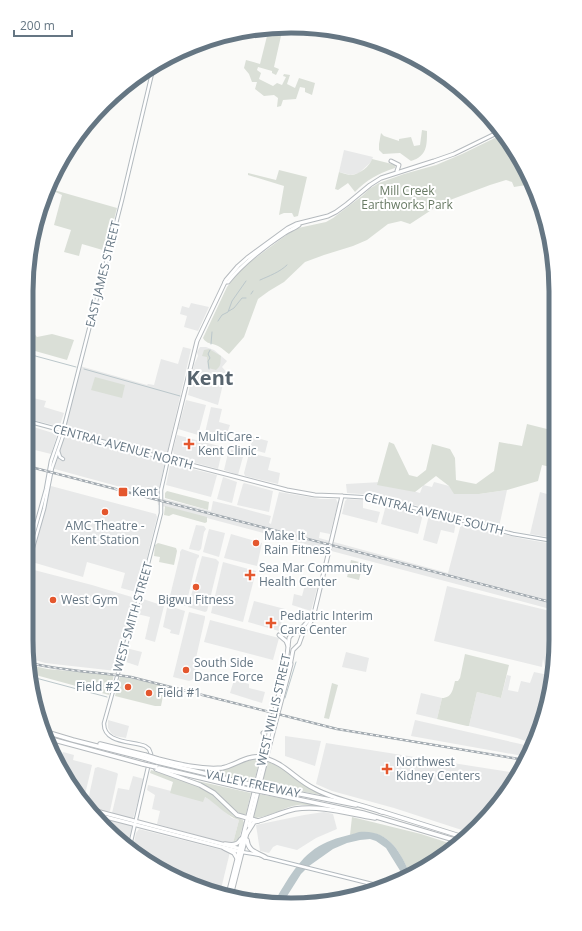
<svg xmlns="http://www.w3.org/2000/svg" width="582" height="931" font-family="'Open Sans',sans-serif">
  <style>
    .built { fill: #e8e9e9 }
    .green { fill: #dadfd7 }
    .water { fill: #bbc7cb }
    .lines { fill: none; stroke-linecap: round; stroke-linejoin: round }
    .stream { stroke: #bbc7cb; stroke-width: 1 }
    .secondary-casing { stroke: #b3babf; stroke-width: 4.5 }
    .primary-casing { stroke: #b5babe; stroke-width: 5 }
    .highway-casing { stroke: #b4b9bd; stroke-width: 5.5 }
    .secondary { stroke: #fff; stroke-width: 2.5 }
    .primary { stroke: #fff; stroke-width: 3 }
    .highway { stroke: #fff; stroke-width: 3.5 }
    .rail-casing { stroke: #a2aab0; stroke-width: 2.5 }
    .rail { stroke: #fff; stroke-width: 1; stroke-dasharray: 3; stroke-linecap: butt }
    .highway-bridge-casing { stroke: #b4b9bd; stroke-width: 5.5; stroke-linecap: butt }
    .highway-bridge { stroke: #fff; stroke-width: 3.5 }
    .poi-dot { fill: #e4572e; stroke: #fff; stroke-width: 1.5 }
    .labels { text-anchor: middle; stroke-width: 4; stroke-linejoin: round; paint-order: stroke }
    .park-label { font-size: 12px; fill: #687a64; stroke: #fff }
    .street-label { font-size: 12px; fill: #657683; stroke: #fff }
    .poi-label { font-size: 12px; fill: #657683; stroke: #fff; text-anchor: start }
    .town-label { font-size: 20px; font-weight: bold; fill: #57646e; stroke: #fff }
    .rim { fill: none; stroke: #657683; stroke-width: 5 }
  </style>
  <rect width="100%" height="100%" fill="#fafaf8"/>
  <g class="built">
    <polygon points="344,150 373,157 371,162 359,173 351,175 339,172"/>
    <polygon points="191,303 209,307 198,331 184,327 187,316 180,314 182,306 189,308"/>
    <polygon points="183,347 191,349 157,497 211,511 213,501 234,506 271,516 269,523 271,524 279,492 321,499 336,499 338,503 330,534 320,532 319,538 448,573 461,524 524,539 554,544 554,610 158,505 157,497 51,468 63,431 80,366 147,385 148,384 154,385 161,359 178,364"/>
    <polygon points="200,347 206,347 214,350 227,361 222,367 229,375 223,384 218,405 188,395 194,365 198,356 197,352"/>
    <polygon points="33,398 46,401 44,407 64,413 60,425 57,426 29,419 27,417"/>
    <polygon points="186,400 206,405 198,435 178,429"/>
    <polygon points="211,407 222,409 219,422 230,425 224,442 204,437"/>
    <polygon points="27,425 53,433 57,435 51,454 27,448"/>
    <polygon points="177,435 223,447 218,469 174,457 173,450"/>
    <polygon points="253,437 268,441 265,453 250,449"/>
    <polygon points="229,449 244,453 238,475 224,470"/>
    <polygon points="250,453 271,458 268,470 280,473 278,484 245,476 244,473 249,454"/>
    <polygon points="172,464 217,475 211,497 166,485 170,465"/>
    <polygon points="223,477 237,482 232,503 217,499"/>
    <polygon points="381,482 420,493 423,485 432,487 434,482 479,494 507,490 499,527 376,495 347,493 346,484"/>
    <polygon points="244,483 273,491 269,512 237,505 243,484"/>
    <polygon points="51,486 156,514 157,517 139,590 136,592 121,588 125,573 87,562 83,577 32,562 32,557 41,526 49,488"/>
    <polygon points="540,492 554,496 554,538 530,534"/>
    <polygon points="347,499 363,500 363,508 380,512 377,523 342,514 345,501"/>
    <polygon points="386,505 390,505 423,514 418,534 381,524"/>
    <polygon points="429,515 456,522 454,533 441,530 437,544 423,540"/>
    <polygon points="196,525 204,526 206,529 204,532 201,549 199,551 189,549"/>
    <polygon points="209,529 225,533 219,557 203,552"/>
    <polygon points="231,534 262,543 257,566 224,558"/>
    <polygon points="182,549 199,555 199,557 197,559 186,605 185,606 170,602 169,600 180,555 180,552"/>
    <polygon points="202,556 216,559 219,562 207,611 205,612 188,607"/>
    <polygon points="223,562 256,571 243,622 211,613"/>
    <polygon points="31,570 34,570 92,585 135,598 136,599 116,671 45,663 29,658 26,640 26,581 28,574"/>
    <polygon points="305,585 317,588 311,611 292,605 294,594 302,596"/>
    <polygon points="447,586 550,611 552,615 554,615 554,668 551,669 545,668 543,658 542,667 434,641"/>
    <polygon points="143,599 164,606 155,642 145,639 150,617 137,614 141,601"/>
    <polygon points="254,601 285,609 279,631 248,622"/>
    <polygon points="169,606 185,611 179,635 170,633 171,630 163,627 167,608"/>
    <polygon points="189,612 205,616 205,618 196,658 195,676 192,680 189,681 173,677"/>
    <polygon points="210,620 279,638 273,660 204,642"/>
    <polygon points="126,648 142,652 138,666 123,661"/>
    <polygon points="346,652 369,658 366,672 342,667"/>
    <polygon points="534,672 553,676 534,744 517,738 469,726 477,692 501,698 507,675 511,676 508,690 518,692 521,681 530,683"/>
    <polygon points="234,680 249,684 249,688 265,692 262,703 230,693"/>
    <polygon points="421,693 442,698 437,719 416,714"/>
    <polygon points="108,720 129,726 126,738 115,736 111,733 108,728"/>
    <polygon points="415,720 525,745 523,756 411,736"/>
    <polygon points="285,736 321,741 315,766 285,756"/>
    <polygon points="326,743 459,764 517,773 501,801 468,832 394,808 332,791 316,784"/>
    <polygon points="63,752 74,755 73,760 92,765 83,803 60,763"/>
    <polygon points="98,767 117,773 118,774 110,811 106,812 88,807 87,805 95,768"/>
    <polygon points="133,776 144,779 133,819 112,813 118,788 129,790"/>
    <polygon points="148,785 171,791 170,793 205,797 215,803 232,818 239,820 233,843 229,844 157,824 160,811 152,809 155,795 147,790"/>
    <polygon points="324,812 333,814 337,829 316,838 297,850 277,845 273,847 269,853 260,851 256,825 304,815"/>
    <polygon points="94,814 135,825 129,850"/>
    <polygon points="139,829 230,852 220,893 206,891 132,852 136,833"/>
  </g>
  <g class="green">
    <polygon points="283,27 274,67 279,69 276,75 272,73 272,71 258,67 257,70 261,73 259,79 273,86 277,83 282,85 286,77 283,76 284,74 290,75 287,84 295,88 299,78 315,83 312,95 305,92 305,88 300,87 296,99 283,100 281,106 277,107 278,98 274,95 264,96 255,89 257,82 252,82 249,74 244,68 246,60 260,64 269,28"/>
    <path d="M422,130L427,131C427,146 427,156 411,161L400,153L383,154L379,150V144L381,133L384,136L399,141V139L411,137L414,146L420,145Z"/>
    <path d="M503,134L521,159L532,184L514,187L512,182L506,180L490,185L450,200L433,209L410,224L401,221L388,224L367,240L353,246L324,255L305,262L284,282L269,291L258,299L244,337L229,354C226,352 222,348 218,346C212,343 206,344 203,338L227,287L242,268L289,233L298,228L326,222L333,218L362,196L369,189L379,183L404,174L436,165L462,154Z"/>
    <path d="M372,159L396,165L395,168C379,173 366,180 355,192L348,183L338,190L335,189L339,172C343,173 348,175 352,175C360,174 370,166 372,159Z"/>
    <polygon points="279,170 307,177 298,216 294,217 292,213 284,213 279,215 284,186 248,175 248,173 276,180"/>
    <polygon points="47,188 117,208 106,251 82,244 79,256 64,252 71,230 54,225 62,195"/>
    <polygon points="28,327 37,337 52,334 74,340 67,360 28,349"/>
    <path d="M209,349L221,356C220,363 222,365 216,370L208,368L207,357L202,356L204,350Z"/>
    <polygon points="95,377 125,385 122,398 91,390"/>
    <polygon points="527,424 547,429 555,424 555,468 542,465 538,481 507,490 479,494 454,494 449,486 436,476 415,492 377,485 389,442 394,444 409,475 417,477 426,470 432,444 450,449 455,458 456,480 476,484 494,471 499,442 522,446"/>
    <polygon points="167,491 209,502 208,510 165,498 165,493"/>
    <polygon points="165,506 207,517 207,522 205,523 173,514 169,516 164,515"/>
    <polygon points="158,543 176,548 177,551 174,565 159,562 160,557 154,556 155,545"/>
    <polygon points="351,560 363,563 359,580 347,577"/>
    <path d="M465,654L509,665L501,698L477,692L469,726H467L437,719L442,698C452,698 453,689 455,681H458L460,678Z"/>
    <polygon points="30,665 47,669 114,675 109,695 32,674"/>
    <polygon points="120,676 165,686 161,706 155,706 115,696"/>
    <polygon points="332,683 338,685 329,719 324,718"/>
    <polygon points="256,758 260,759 254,782 204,771 203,770 218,772 221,770"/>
    <path d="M267,762C282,765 291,776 303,784C312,790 321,794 332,797L262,784Z"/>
    <path d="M151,770L199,785L213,794L234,816L243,820L244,823L239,838L233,843L239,820C226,816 217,804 205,797L203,802L170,793L173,782L150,773Z"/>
    <polygon points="193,780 251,793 246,814 243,815 234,810 222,798 210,789"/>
    <path d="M259,794L317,805V806C311,806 304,804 298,805C283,807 271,817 255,818L253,817Z"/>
    <path d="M352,817L421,834L455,845L438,860L410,874C397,845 385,826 350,835Z"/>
  </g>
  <path class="water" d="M359,832C388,829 400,851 410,874L404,877L386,848L376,841L370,839L360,840L347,843L333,849L309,866L301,874L282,904L274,902C287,881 300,855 323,844C334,838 347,836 359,832Z"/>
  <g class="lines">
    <g class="stream">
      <path d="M260,280C269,276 280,272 287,265"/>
      <polyline points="251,294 253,291"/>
      <polyline points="229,311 234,308 242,298 246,298"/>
      <polyline points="218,321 222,315 228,312 232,301 246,281"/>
      <polyline points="211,344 212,332"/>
      <polyline points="28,354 76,367"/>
      <polyline points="84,369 180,396"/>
      <polyline points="209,369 208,361 210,358 208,354 210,350"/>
      <polyline points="32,677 107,697"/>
      <polyline points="285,698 296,662"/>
    </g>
    <defs>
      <g id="secondary">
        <path d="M27,421L168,459L161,490V513L140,595L104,723C103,743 131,741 145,746L149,749L151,754L129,850"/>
        <polyline points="58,451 60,457 63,459"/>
        <polyline points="342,496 376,498 513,534 554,541"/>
        <polyline points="26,561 46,489 51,461 60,435 63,431"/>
        <polyline points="26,572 44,509 52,468 63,436 63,431 122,200 154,65"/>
        <polyline points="242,852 260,855"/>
        <polyline points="264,857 384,887"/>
      </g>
      <g id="primary">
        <polyline points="391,161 399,165 397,171"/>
        <path d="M225,282H228C244,262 264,247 285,233C290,230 295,228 299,225"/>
        <polyline points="279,635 286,641 288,646"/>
        <polyline points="290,666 293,650 299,644 303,633 309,625 313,618 342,496 315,495 287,490 168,459 197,341 226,280 238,266 247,258 288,228 296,224 328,216 336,212 347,204 370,185 381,178 434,161 454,154 501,131"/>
        <polyline points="267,740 263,733 270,729"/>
        <polyline points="263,758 286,664 289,638 291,635 300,630 308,621"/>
        <polyline points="266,759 291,664"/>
        <polyline points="89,809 241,849"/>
        <polyline points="94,814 241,852"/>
      </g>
      <g id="highway">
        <polyline points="43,731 73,740 144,758"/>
        <polyline points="47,738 143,764"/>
        <polyline points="100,744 145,755"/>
        <path d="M158,759C178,764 201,770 222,768C234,766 247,755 260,757C285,762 294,779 315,789C335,800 360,804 382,812"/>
        <polyline points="157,762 249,784"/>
        <polyline points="159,768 248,789"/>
        <polyline points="156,769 200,785 214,793 237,815 258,821"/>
        <polyline points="265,787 356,805"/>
        <polyline points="264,792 363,813 458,841"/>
        <polyline points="380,811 463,837"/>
        <polyline points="249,826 266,759"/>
        <path d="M247,833L254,822C268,819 281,812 295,809C322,805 349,814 375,818"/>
        <path d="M247,840C248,851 256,852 265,857"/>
        <path d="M225,844C231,845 237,846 241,839"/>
        <polyline points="224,848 234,853 237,858"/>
        <polyline points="228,895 263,758"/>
        <polyline points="231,895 247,832"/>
      </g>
    </defs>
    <use href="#secondary" class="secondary-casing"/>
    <use href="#primary" class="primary-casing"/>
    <use href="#highway" class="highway-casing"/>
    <use href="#secondary" class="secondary"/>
    <use href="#primary" class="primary"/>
    <use href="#highway" class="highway"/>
    <defs>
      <g id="rail">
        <polyline points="27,466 554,603"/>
        <path d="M30,663C63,671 98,672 131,677L337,729L525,760"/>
      </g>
    </defs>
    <use href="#rail" class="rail-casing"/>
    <use href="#rail" class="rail"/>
    <defs>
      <g id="highway-bridge">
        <polyline points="145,755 158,759"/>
        <polyline points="144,758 157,762"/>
        <polyline points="143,764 156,767"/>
        <polyline points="249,784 265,787"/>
        <polyline points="248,789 264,792"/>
      </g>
    </defs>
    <use href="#highway-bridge" class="highway-bridge-casing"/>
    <use href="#highway-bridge" class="highway-bridge"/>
  </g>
  <g class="poi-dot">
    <path d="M187 438h4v4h4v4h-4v4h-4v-4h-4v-4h4z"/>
    <rect x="118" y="487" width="10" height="10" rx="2"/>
    <circle cx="105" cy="512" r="4"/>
    <circle cx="256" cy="543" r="4"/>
    <path d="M248 569h4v4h4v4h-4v4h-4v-4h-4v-4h4z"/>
    <circle cx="196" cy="587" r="4"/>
    <circle cx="53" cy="600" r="4"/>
    <path d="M269 617h4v4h4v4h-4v4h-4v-4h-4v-4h4z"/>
    <circle cx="186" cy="670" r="4"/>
    <circle cx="128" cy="687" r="4"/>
    <circle cx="149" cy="693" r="4"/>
    <path d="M385 763h4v4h4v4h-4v4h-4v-4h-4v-4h4z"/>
  </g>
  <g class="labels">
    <g class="park-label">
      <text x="407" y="195">Mill Creek<tspan x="407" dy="14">Earthworks Park</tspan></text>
    </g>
    <g class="street-label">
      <text transform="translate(103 274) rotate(-76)" y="4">EAST JAMES STREET</text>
      <text transform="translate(123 447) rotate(15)" y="4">CENTRAL AVENUE NORTH</text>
      <text transform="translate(434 514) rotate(14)" y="4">CENTRAL AVENUE SOUTH</text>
      <text transform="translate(133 617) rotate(-74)" y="4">WEST SMITH STREET</text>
      <text transform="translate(274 710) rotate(-77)" y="4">WEST WILLIS STREET</text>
      <text transform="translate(253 784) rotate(12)" y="4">VALLEY FREEWAY</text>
    </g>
    <g class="poi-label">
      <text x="198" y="441">MultiCare -<tspan x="198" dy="14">Kent Clinic</tspan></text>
      <text x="132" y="496">Kent</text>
      <text x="105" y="530" text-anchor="middle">AMC Theatre -<tspan x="105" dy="14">Kent Station</tspan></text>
      <text x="264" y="540">Make It<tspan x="264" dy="14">Rain Fitness</tspan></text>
      <text x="259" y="572">Sea Mar Community<tspan x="259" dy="14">Health Center</tspan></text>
      <text x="61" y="604">West Gym</text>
      <text x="196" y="604" text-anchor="middle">Bigwu Fitness</text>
      <text x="280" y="620">Pediatric Interim<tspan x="280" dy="14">Care Center</tspan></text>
      <text x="194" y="667">South Side<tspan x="194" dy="14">Dance Force</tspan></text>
      <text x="120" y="691" text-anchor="end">Field #2</text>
      <text x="157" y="697">Field #1</text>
      <text x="396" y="766">Northwest<tspan x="396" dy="14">Kidney Centers</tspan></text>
    </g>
    <g class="town-label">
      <text x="210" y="385">Kent</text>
    </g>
  </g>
  <path d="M0 0H582V931H0ZM291 33H291A258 258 0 0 1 549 291V640A258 258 0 0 1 291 898H291A258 258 0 0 1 33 640V291A258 258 0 0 1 291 33Z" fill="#fff" fill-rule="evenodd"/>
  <path class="rim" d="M291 33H291A258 258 0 0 1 549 291V640A258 258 0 0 1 291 898H291A258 258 0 0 1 33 640V291A258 258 0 0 1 291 33Z"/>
  <path d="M14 30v6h58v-6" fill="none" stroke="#657683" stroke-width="2"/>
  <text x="20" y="30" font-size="12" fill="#657683" stroke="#ffffff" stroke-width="3" paint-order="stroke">200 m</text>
</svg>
